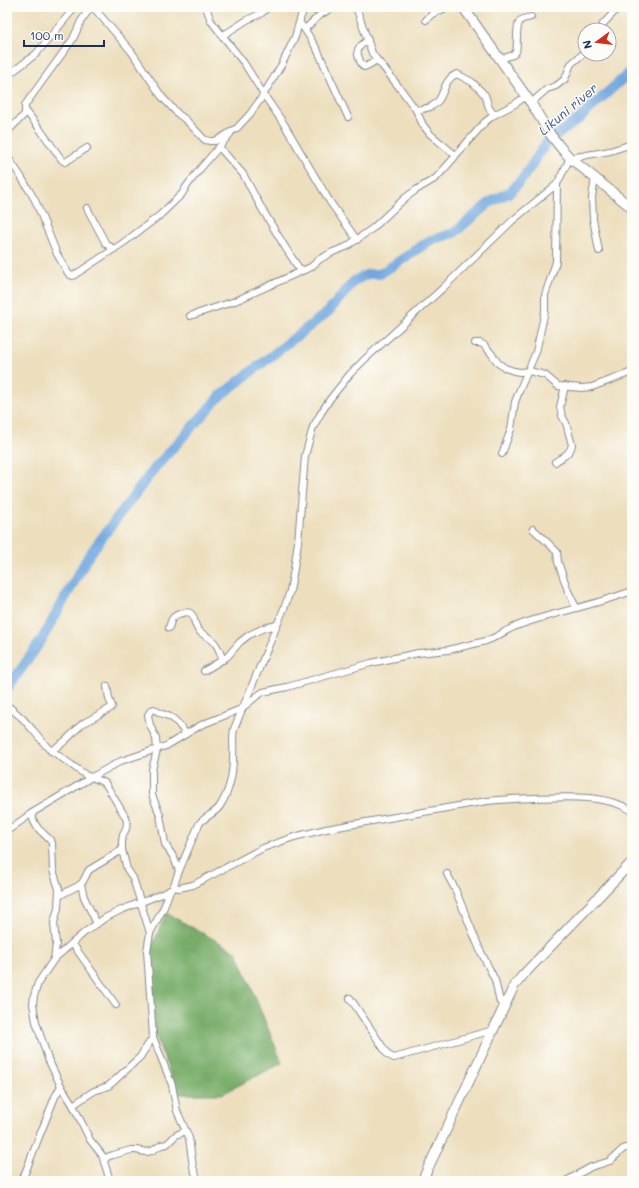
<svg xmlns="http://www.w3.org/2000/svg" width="639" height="1188" font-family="Mali,sans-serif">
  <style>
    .forest { fill: #78ad69; stroke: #4a6e64 }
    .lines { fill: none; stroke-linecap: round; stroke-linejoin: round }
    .river { stroke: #72a8e0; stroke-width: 10 }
    .street-casing { stroke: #84878e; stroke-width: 8 }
    .secondary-casing { stroke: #84878e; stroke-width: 11 }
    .street { stroke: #fff; stroke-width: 6 }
    .secondary { stroke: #fff; stroke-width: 9 }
    .labels { text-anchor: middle; stroke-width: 3; stroke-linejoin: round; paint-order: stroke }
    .water-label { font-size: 13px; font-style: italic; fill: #39598c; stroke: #fdfcf7 }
  </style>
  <rect width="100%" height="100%" fill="#fdfcf7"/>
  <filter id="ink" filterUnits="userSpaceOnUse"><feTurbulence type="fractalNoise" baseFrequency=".025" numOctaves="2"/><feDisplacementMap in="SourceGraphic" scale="8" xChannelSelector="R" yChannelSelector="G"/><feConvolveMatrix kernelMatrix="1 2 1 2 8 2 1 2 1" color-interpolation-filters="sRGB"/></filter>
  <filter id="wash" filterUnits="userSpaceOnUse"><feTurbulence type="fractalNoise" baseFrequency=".012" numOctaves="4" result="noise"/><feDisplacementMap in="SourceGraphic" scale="16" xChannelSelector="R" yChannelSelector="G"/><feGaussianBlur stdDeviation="0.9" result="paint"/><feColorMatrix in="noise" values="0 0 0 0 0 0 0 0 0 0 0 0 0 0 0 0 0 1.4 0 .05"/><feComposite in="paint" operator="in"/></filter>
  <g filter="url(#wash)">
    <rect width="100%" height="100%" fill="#eddfbe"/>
    <polygon class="forest" points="166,913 237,952 282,1063 222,1094 178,1094 155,1034 150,952"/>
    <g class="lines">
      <polyline class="river" points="7,689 41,641 89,555 154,469 220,396 329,311 354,281 368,274 380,274 431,240 454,233 489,203 510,192 523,178 547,142 579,119 632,70"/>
    </g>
  </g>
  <g filter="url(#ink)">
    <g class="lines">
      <defs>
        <g id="street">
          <polyline points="93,7 131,51 162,97 178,114 186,120 202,137 205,140 210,141 215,141 221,138 237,128 250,114 260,100 282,64 295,37 301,16 305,7"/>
          <polyline points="206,7 211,21 244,63 264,95 284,124 330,202 357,240"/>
          <polyline points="426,20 432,14 448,7"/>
          <polyline points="300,23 307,33 317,49 348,117"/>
          <polyline points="305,29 320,15 333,7"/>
          <polyline points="601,30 603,24 619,7"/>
          <polyline points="222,36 247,20 262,13 268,7"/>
          <path d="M368,40C360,46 355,48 359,58C360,62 361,64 364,67L367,66L377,60"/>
          <path d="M500,59L513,55L516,52C518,45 515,24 521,20C524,18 528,18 531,17"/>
          <polyline points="7,76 36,54 71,12 74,7"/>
          <polyline points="531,103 547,89 556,86 565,79 571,64 585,52"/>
          <path d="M416,110C421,109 427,109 432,106C446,99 441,80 457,74L472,82L485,95L489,108L494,115"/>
          <polyline points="26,111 39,128 62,160 65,162 67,161 87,148"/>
          <polyline points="7,132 25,114 25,105 73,39 81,21 91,7"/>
          <path d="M632,144L610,151L570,158L557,184L512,221L444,287L364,360L350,374L330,399L321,413L313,427L305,456L298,542L294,569L290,591L285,606L234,729C232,738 234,748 233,757C233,773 229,792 220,806C215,814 205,816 199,824L179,871L174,885L175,887L179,888L193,885L263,848L294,837L326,829L487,801C502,799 517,799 533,798C563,797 606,794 632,811"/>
          <polyline points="219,147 243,174 262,209 285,247 298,267 303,270"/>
          <polyline points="7,156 20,175 35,200 57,254 68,273 70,275 73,276 123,243 159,216 182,194 186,187 200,169 219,147 230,134"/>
          <polyline points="455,156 485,122 494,115 515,104 526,96"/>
          <polyline points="595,178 592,197 593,219 599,251"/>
          <polyline points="87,208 106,244 114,249"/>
          <polyline points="190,316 235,301 311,267 320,259 333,252 346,247 373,228 405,198 416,190 436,178 454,158 455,156 454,154 430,134 423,125 416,110 402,91 384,68 377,60 372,53 356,7"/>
          <polyline points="475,343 480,343 484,345 491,353 498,363 505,368 514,371 520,372 529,371 545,375 558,386 582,388 592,387 632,372"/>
          <polyline points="502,454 511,429 515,402 520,389 536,352 545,311 545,295 556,262 557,184"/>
          <path d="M555,462C562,457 570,454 572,445L566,423L562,416L560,407L565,386"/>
          <polyline points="533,529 545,540 557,552 558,562 568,591 576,607"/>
          <path d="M169,628C171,621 171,617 179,614C199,607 190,623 200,632C204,635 209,637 213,641C218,645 220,653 223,660"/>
          <polyline points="204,671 227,657 240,642 249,635 264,628 277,625"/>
          <path d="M7,705L22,718L32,729L48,748L87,776L92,777L121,761L166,746L201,725L241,709L257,696L263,692L287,687L371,663L418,653L448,650L486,641C498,637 507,629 519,625C556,612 595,605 632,591"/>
          <polyline points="51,751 65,741 82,724 111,708 112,706 109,699 107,686"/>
          <path d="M32,813C32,820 37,829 43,833C46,837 50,838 52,843L53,870L59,889L58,908L54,923L56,944L54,959"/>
          <polyline points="7,831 32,813 92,777 105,783 126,818 127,822 126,829 123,835 122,841 122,850 127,869 133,878 150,933"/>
          <path d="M179,871L174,858L165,844L160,815L152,795V770L157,750L156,738L150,725L148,715L151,710L154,709C160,714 167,715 172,718C178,722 182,729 186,734"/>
          <polyline points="447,874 455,889 480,950 495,980 500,1002 504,1007"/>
          <polyline points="81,884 84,897 97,924"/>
          <polyline points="170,890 164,907 150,933 147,951 153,1037 172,1085 177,1111 189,1138 193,1167 198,1181"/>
          <path d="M59,897L61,895C67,891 75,888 81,884C85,880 86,874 89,870L122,850"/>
          <polyline points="72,943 116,1005"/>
          <polyline points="350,998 388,1055 394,1058 493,1030"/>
          <polyline points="73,1105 94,1091 108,1086 112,1083 140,1057 153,1037"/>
          <polyline points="104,1161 107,1157 113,1155 131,1150 136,1150 146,1152 152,1151 161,1145 167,1144 176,1135 186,1131"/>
          <polyline points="22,1181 37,1142 55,1097 61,1086"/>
          <polyline points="110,1181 102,1155 90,1140 73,1105 61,1086 48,1059 36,1022 33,1004 34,996 38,983 54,959 85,932 105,918 121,910 167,892 175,887"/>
          <polyline points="566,1181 591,1167 610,1161 623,1149 632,1146"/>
        </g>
        <g id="secondary">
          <polyline points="463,7 531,103 550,134 561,148 570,158 632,208"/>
          <polyline points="422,1181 514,986 524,974 632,862"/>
        </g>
      </defs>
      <use href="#street" class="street-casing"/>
      <use href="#secondary" class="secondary-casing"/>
      <use href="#street" class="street"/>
      <use href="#secondary" class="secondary"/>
    </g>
  </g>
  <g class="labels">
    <g class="water-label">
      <text transform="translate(568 109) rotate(-40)" y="5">Likuni river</text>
    </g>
  </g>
  <rect width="639" height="1188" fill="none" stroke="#fdfcf7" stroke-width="24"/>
  <g transform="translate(597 42) rotate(255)"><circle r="19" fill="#fdfcf7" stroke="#a3aaba"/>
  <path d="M0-3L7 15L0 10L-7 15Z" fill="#c8321e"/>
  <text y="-6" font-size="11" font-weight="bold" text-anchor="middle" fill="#1b2f5e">N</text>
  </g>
  <path d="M24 40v6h80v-6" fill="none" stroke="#1b2f5e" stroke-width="2"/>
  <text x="30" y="40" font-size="12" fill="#1b2f5e" stroke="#fdfcf7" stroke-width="3" paint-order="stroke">100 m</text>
</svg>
